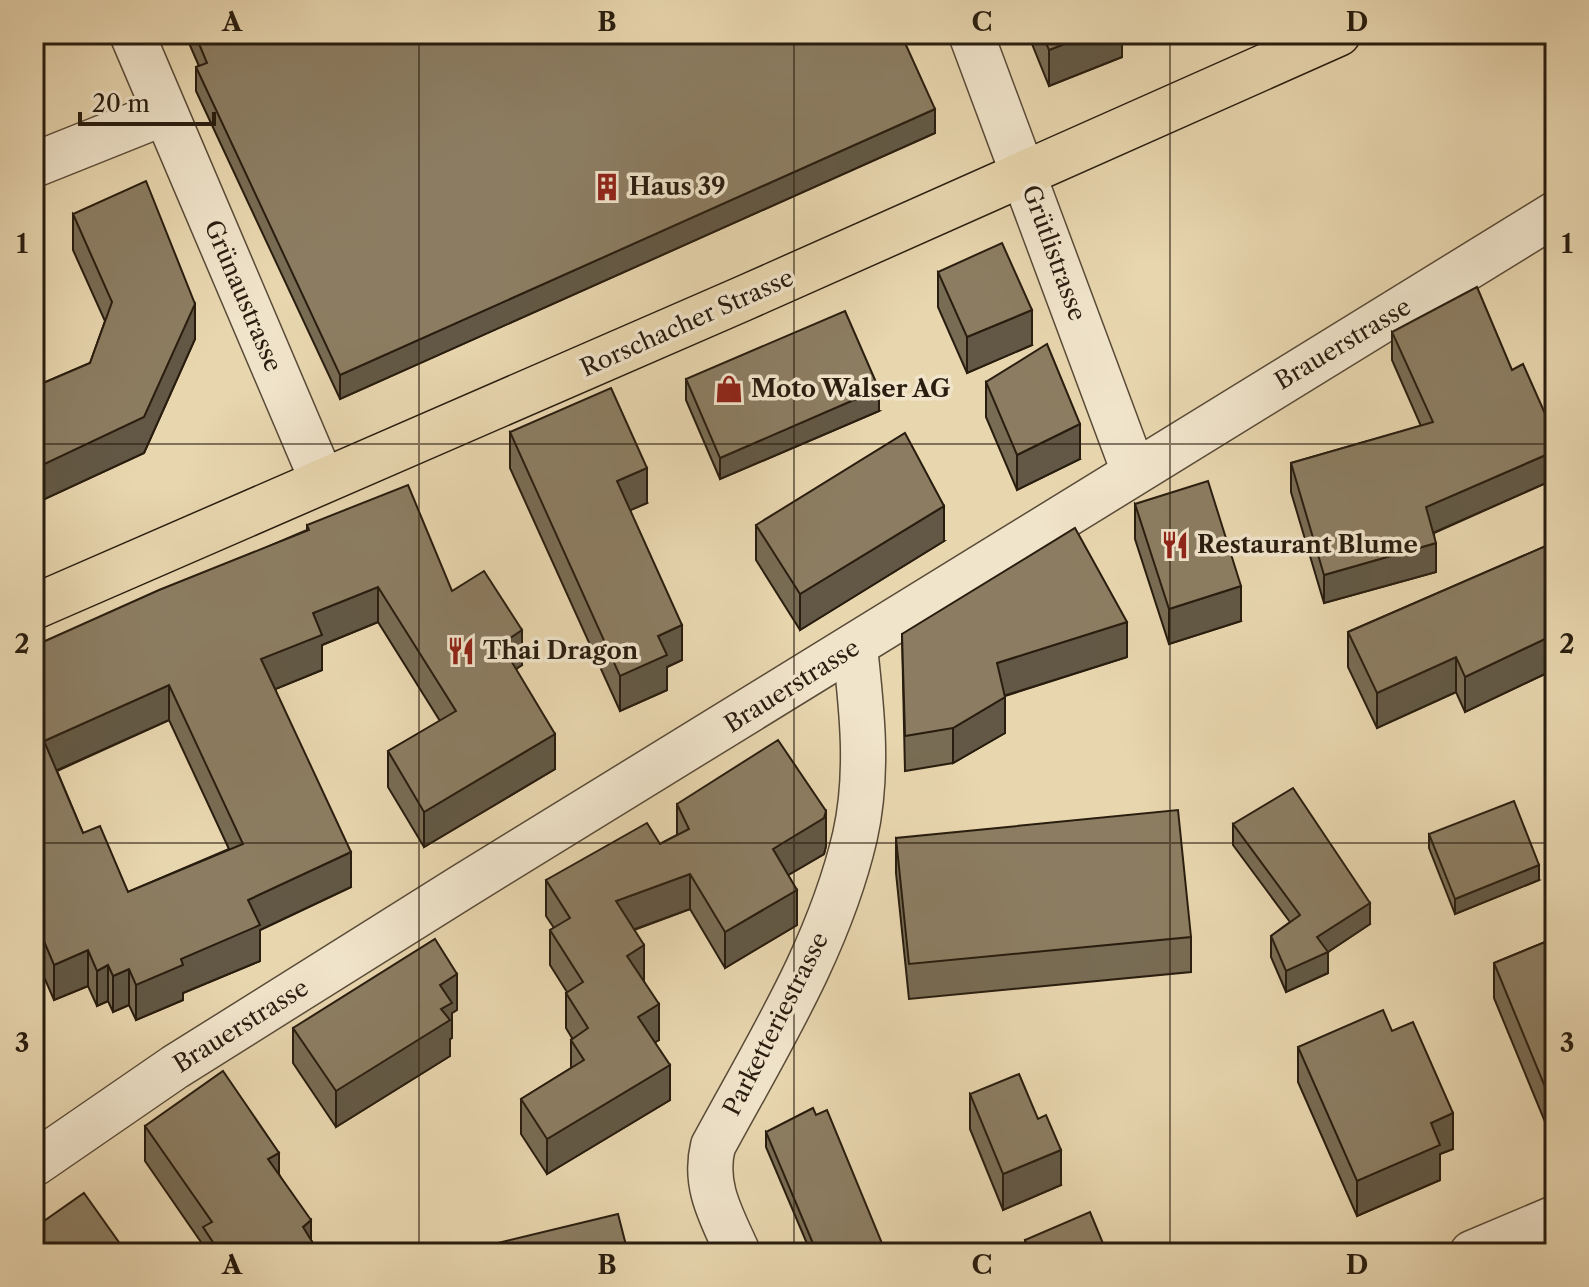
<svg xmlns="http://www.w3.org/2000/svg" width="1589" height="1287" font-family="'Libre Caslon Text',serif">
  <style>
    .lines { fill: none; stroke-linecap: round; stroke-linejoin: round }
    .minor-casing { stroke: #594b37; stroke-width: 47 }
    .major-casing { stroke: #291d0f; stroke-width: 47 }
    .minor { stroke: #f0e4cb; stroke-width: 44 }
    .major { stroke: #e8d6af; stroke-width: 44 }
    .wall { fill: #786c54; stroke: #291d0f; stroke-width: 2; fill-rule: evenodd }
    .shaded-wall { fill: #625845; stroke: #291d0f; stroke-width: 2 }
    .building { fill: #8c7d62; stroke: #291d0f; stroke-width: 2; fill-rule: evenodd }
    .grid { fill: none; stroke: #291d0f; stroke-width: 2; stroke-opacity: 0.55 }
    .labels { text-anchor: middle; stroke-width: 7; stroke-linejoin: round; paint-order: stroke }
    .poi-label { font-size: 24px; font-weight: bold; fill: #291d0f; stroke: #f0e4cb; text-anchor: start }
    .street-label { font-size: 24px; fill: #291d0f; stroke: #f0e4cb }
    .neatline { fill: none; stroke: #291d0f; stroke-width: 3 }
    .grid-label { font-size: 26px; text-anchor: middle; font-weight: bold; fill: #291d0f }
  </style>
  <rect width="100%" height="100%" fill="#e8d6af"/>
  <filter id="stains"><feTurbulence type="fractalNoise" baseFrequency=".0025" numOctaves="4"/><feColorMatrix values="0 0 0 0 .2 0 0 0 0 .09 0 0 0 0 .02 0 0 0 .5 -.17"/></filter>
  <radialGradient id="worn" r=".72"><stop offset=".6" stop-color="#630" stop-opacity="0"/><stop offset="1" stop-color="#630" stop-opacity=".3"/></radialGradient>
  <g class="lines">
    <defs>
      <g id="minor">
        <polyline points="132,34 322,480"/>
        <polyline points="971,34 1134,472"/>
        <polyline points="34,165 164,113"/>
        <polyline points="34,1164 175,1067 462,887 1555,214"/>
        <path d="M738,1253C722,1217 703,1186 713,1146C767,1046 829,948 855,836C869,774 862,710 855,648"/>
        <polyline points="1472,1253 1555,1218"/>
      </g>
      <polyline id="major" points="34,607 742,299 1338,34"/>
    </defs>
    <use href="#minor" class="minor-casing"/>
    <use href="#major" class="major-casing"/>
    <use href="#minor" class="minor"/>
    <use href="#major" class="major"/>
  </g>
  <g class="wall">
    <polygon points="185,34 901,34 935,133 340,399 196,91 196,67 199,66"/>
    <polygon points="1028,34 1122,34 1122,57 1049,86"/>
    <polygon points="73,214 195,339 144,453 34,504 34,387 90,363 105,321 73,250"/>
    <polygon points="938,272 1032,345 967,373 938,307"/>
    <polygon points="1392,332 1555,479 1434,533 1436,572 1324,603 1291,492 1291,463 1421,426 1392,360"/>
    <polygon points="686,379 879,411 720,479 686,400"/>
    <polygon points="986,382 1080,459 1017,490 986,417"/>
    <polygon points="510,432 647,503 630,510 682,660 667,667 667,690 620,711 510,468"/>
    <polygon points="1135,504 1241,621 1169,644 1135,539"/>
    <path d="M307,525L452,591L522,665L516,669L555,769L424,847L388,787V751L440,721L378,622L322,645V670L275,689L351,887L260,930V961L183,993V1000L136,1020L129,1005L113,1012L108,1001L97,1006L88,986L54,1000L41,970L34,973V646L307,530ZM169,720L229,849L128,892L83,833L57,771Z"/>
    <polygon points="756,525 944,541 800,630 756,560"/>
    <polygon points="1555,542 1555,683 1549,672 1465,712 1456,692 1377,728 1348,667 1348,632"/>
    <polygon points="902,634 1127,657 1005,696 1005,733 953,763 905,771"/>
    <polygon points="677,804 826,846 824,854 788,875 797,925 725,968 690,909 634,930 644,981 659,1040 655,1042 670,1100 547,1174 521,1134 521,1099 571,1068 571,1040 572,1038 566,1028 566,993 567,992 550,965 550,930 554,928 546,916 546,880 660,844 677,835"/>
    <polygon points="1233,824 1370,924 1328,952 1328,973 1286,992 1271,957 1271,936 1290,922 1233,845"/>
    <polygon points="1429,834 1539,880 1455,914 1429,848"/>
    <polygon points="896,838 1191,937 1191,972 909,999 896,873"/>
    <polygon points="1555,938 1555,1132 1550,1134 1494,998 1494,963"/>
    <polygon points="457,1010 452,1013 452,1038 450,1039 450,1056 336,1127 293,1063 293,1028"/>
    <polygon points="1392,1031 1453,1149 1440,1154 1440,1180 1357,1216 1298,1082 1298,1047"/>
    <polygon points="970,1094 1061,1185 1003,1210 970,1129"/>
    <polygon points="145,1126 279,1174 311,1240 316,1253 203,1253 203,1245 145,1161"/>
    <polygon points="766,1132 886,1253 811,1253 766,1147"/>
    <polygon points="1025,1240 1107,1253 1025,1253"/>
  </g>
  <g class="shaded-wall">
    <polygon points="1090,34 1122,34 1122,57 1049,86 1049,50"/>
    <polygon points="935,109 935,133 340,399 340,375"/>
    <polygon points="195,304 195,339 144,453 34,504 34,469"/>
    <polygon points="1032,310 1032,345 967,373 967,337"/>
    <polygon points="879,389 879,411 720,479 720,458"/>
    <polygon points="1080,424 1080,459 1017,490 1017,455"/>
    <polygon points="1555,451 1555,479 1426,536 1426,507"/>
    <polygon points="647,468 647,503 617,516 617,481"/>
    <polygon points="944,506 944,541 800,630 800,594"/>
    <polygon points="1436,543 1436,572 1324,603 1324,575"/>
    <polygon points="1241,586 1241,621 1169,644 1169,609"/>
    <polygon points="378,587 378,622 322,645 322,670 261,695 261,659 313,613"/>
    <polygon points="1127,622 1127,657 997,698 997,663"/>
    <polygon points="682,625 682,660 667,667 667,690 620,711 620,676 658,636"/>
    <polygon points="522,630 522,665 501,679 501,644"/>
    <polygon points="1549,637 1549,672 1465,712 1465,677"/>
    <polygon points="1456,657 1456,692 1377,728 1377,693"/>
    <polygon points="169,685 169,720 44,776 44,741"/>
    <polygon points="1005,697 1005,733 953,763 953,728"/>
    <polygon points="555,734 555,769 424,847 424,812"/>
    <polygon points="826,811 826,846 824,854 773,884 773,849"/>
    <polygon points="351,852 351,887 260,930 260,961 183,993 183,1000 136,1020 136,985 248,900"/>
    <polygon points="1539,865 1539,880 1455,914 1455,899"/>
    <polygon points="690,874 690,909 616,936 616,901"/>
    <polygon points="797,890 797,925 725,968 725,932"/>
    <polygon points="1370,903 1370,924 1328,952 1328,973 1286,992 1286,971 1317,937"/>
    <polygon points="41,934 41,970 34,973 34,937"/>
    <polygon points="644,945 644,980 627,991 627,956"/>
    <polygon points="88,950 88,986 54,1000 54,965"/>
    <polygon points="108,965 108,1001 97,1006 97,971"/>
    <polygon points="129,969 129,1005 113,1012 113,976"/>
    <polygon points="457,974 457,1010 452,1013 452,1038 450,1039 450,1056 336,1127 336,1091 440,985"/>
    <polygon points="659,1004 659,1040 638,1052 638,1017"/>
    <polygon points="670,1065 670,1100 547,1174 547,1139"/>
    <polygon points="1555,1097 1555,1132 1550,1134 1550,1099"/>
    <polygon points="1453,1113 1453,1149 1440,1154 1440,1180 1357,1216 1357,1181 1431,1123"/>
    <polygon points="1061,1150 1061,1185 1003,1210 1003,1174"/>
    <polygon points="279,1153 279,1188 268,1159"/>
    <polygon points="311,1220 311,1251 316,1248 316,1253 303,1253 303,1227"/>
  </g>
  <g class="building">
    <polygon points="195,34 901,34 935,109 340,375 196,67 207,63"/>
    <polygon points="1042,34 1090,34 1049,50"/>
    <polygon points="146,181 195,304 144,417 34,469 34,387 90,363 112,302 73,214"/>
    <polygon points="1002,243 1032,310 967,337 938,272"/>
    <polygon points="1477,287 1512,370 1523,364 1555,436 1555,451 1426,507 1436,543 1324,575 1291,463 1433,422 1392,332"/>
    <polygon points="845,311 879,389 720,458 686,379"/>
    <polygon points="1047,344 1080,424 1017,455 986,382"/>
    <polygon points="611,388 647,468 617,481 682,625 658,636 667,655 620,676 510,432"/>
    <polygon points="905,433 944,506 800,594 756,525"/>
    <polygon points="1208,481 1241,586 1169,609 1135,504"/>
    <path d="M408,485L452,591L484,571L522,630L501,644L555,734L424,812L388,751L456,711L378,587L313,613L322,635L261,659L351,852L248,900L260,925L181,959L183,965L136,985L129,969L113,976L108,965L97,971L88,950L54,965L41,934L34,937V646L159,590L309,530L307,525ZM169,685L243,844L128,892L100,826L83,833L44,741Z"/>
    <polygon points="1075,528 1127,622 997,663 1005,697 953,728 905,736 902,634"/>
    <polygon points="1555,542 1555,648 1549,637 1465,677 1456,657 1377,693 1348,632"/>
    <polygon points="778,740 826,811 824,818 773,849 797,890 725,932 690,874 616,901 644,945 627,956 659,1004 638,1017 670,1065 547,1139 521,1099 584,1060 571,1040 588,1028 566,993 583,982 550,930 570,918 546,880 647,823 660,844 689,829 677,804"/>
    <polygon points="1293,788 1370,903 1317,937 1328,952 1286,971 1271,936 1300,915 1233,824"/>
    <polygon points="1514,801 1539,865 1455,899 1429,834"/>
    <polygon points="1178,810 1191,937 909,964 896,838"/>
    <polygon points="1555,938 1555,1097 1550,1099 1494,963"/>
    <polygon points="435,939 457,974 440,985 452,1003 441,1009 450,1020 336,1091 293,1028"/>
    <polygon points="1383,1010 1392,1031 1413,1022 1453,1113 1431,1123 1440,1145 1357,1181 1298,1047"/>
    <polygon points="223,1071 279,1153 268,1159 311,1220 303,1227 316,1248 308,1253 220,1253 203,1227 212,1222 145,1126"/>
    <polygon points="1019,1074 1038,1119 1046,1115 1061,1150 1003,1174 970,1094"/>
    <polygon points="813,1108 816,1115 827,1110 886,1253 839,1253 838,1250 826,1253 817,1253 766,1132"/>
    <polygon points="84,1193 123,1248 115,1253 34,1253 34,1228"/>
    <polygon points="1090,1212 1107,1253 1031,1253 1025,1240"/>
    <polygon points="618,1214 628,1253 501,1253 498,1243"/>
  </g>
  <path class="grid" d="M419,34V1253M794,34V1253M1170,34V1253M34,444H1555M34,843H1555"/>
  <defs>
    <symbol id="building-bare" viewBox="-9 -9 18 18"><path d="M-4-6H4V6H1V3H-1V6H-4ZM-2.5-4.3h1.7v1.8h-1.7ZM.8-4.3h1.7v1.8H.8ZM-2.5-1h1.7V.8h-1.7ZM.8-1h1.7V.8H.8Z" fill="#8f2418" stroke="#f0e4cb" stroke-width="2.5" paint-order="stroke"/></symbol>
    <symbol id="shop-bare" viewBox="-9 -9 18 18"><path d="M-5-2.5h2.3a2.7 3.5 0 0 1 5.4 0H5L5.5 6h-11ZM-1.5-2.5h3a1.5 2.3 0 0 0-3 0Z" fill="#8f2418" stroke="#f0e4cb" stroke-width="2.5" paint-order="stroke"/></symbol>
    <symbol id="restaurant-bare" viewBox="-9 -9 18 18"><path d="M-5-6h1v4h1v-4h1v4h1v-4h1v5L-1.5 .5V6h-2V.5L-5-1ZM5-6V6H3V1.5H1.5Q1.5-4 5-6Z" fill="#8f2418" stroke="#f0e4cb" stroke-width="2.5" paint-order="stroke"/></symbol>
  </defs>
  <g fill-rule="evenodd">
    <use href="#building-bare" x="587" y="167" width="40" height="40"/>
    <use href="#shop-bare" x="709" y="369" width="40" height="40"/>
    <use href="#restaurant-bare" x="1155" y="525" width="40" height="40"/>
    <use href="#restaurant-bare" x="441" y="631" width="40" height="40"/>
  </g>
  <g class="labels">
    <g class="poi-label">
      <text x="629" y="195">Haus 39</text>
      <text x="751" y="397">Moto Walser AG</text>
      <text x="1197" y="553">Restaurant Blume</text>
      <text x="483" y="659">Thai Dragon</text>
    </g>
    <g class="street-label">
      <text transform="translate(1054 253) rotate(70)" y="8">Grütlistrasse</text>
      <text transform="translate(243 296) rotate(67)" y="8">Grünaustrasse</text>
      <text transform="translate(687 323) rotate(-24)" y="8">Rorschacher Strasse</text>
      <text transform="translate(1343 344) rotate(-31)" y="8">Brauerstrasse</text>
      <text transform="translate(792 686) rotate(-32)" y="8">Brauerstrasse</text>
      <text transform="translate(776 1024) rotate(-63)" y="8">Parketteriestrasse</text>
      <text transform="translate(241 1026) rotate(-32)" y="8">Brauerstrasse</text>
    </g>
  </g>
  <rect width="1589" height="1287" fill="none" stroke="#e8d6af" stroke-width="88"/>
  <path d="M80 112v12h134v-12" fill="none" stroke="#291d0f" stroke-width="4"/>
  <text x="92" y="112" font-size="24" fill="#291d0f" stroke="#f0e4cb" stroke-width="6" paint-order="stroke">20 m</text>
  <rect x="44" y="44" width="1501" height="1199" class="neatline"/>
  <g class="grid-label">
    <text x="232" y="31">A</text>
    <text x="607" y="31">B</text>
    <text x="982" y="31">C</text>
    <text x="1357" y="31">D</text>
    <text x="22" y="253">1</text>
    <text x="1567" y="253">1</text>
    <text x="22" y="653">2</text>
    <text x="1567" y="653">2</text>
    <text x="22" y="1052">3</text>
    <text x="1567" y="1052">3</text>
    <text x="232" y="1274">A</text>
    <text x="607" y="1274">B</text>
    <text x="982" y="1274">C</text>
    <text x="1357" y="1274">D</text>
  </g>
  <rect width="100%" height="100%" filter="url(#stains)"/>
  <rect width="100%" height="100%" fill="url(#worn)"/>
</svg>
